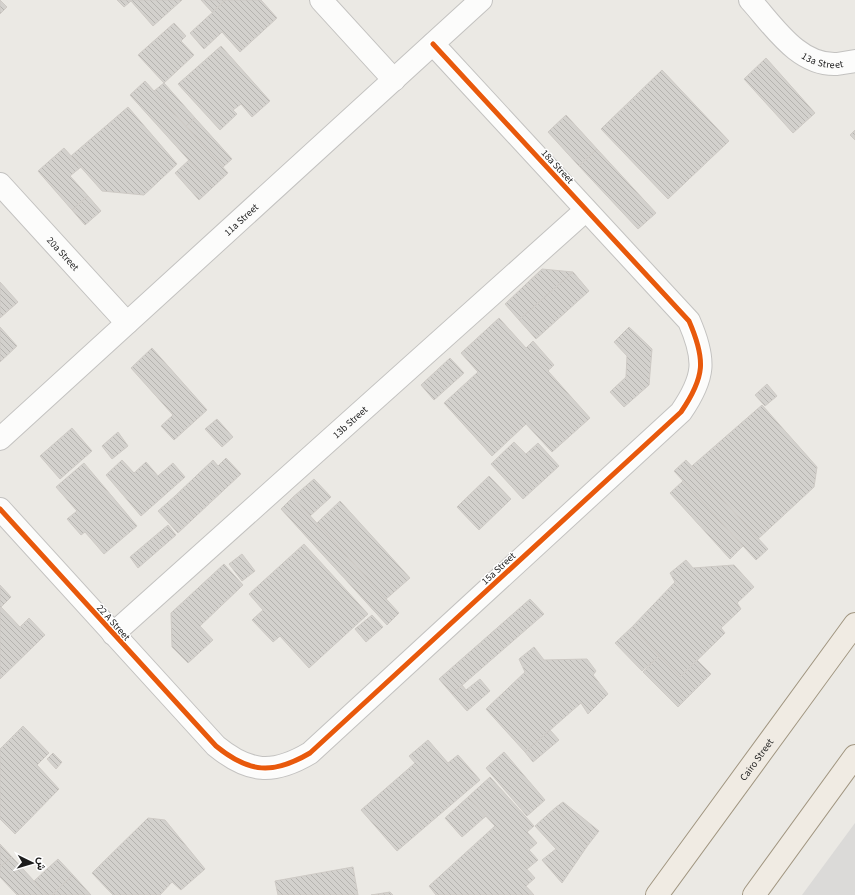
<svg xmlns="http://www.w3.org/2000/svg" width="855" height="895" font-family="'Source Sans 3',Vazirmatn,sans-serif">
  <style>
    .parking { fill: #dbdad8 }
    .building { fill: url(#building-back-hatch); stroke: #cecac5 }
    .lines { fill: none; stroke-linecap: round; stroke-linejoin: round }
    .minor-casing { stroke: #c3c2c0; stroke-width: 24 }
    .major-casing { stroke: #a19681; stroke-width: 24 }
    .minor { stroke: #fcfcfb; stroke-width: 22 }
    .major { stroke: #f0ebe3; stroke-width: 22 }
    .cycleway-casing { stroke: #fff; stroke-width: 8 }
    .cycleway { stroke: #e8590c; stroke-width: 5 }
    .labels { text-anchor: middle; stroke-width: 3; stroke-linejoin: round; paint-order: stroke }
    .street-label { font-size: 10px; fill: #1c1c1c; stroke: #fff }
  </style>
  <defs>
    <pattern id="building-back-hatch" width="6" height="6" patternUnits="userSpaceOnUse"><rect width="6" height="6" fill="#d3d1cd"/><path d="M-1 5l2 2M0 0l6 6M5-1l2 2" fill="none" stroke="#b5b3af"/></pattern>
  </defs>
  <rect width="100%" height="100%" fill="#ebe9e4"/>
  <polygon class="parking" points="855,823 855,895 802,895"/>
  <g class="building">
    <polygon points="0,0 7,7 0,14"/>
    <polygon points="117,0 182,0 153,26 131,1 124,7"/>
    <polygon points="201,0 226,0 212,12"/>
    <polygon points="226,0 261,0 277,18 240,52 222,32 204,49 190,33"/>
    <polygon points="174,23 186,36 181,41 194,55 164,83 138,55"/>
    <polygon points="221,46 270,101 252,117 241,104 233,110 237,114 220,130 178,84"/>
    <polygon points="766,58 815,113 793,133 744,79"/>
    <polygon points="662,70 729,141 668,199 601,129"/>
    <polygon points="145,81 228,173 213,187 130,95"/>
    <polygon points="164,83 195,118 186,126 154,91"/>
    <polygon points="128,107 177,164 144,195 102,191 71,156"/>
    <polygon points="566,115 597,149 579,166 548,132"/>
    <polygon points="195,118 232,159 223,167 186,126"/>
    <polygon points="855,130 855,140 850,135"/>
    <polygon points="64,148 81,167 70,176 88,196 72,210 38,171"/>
    <polygon points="597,149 656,213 638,229 579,166"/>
    <polygon points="189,160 213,187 199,200 175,173"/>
    <polygon points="88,196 101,211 85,225 72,210"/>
    <polygon points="542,269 573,272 519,320 505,304"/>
    <polygon points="573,272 589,291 536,339 519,320"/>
    <polygon points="0,282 18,302 0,318"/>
    <polygon points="499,318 526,348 533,341 554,365 548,371 590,418 552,452 526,424 492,456 444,403 478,372 461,353"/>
    <polygon points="0,327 17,346 0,362"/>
    <polygon points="629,327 652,349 649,385 624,407 610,392 626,377 627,356 614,342"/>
    <polygon points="152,348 207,410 174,440 161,426 173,415 131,368"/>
    <polygon points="450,358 464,373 434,400 421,385"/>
    <polygon points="767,384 777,396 765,406 755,395"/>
    <polygon points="762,405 817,467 814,487 758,539 692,466"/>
    <polygon points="217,419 233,437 222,447 205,429"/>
    <polygon points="72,428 92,451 60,479 40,456"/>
    <polygon points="118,432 128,446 112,459 102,446"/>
    <polygon points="514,442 526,454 538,443 559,466 523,499 491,464"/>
    <polygon points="226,458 241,474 195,517 175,496 213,460 218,466"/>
    <polygon points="122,460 134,473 146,462 158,476 173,463 185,477 141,516 106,475"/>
    <polygon points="686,460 768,549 756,560 674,471"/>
    <polygon points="84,463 137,526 104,554 85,532 81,535 67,519 77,511 56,487"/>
    <polygon points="489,476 511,499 479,530 457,507"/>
    <polygon points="314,479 331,497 310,516 293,497"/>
    <polygon points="683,481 743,546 730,559 670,493"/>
    <polygon points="175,496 195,517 178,533 158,511"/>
    <polygon points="293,497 399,613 387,625 281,509"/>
    <polygon points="340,501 410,578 386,599 317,523"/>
    <polygon points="168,525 176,535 138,568 130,557"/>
    <polygon points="304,544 368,614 309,668 280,636 273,642 252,620 263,610 249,594"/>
    <polygon points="242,554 255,571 242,581 229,564"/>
    <polygon points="686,560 693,568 734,565 754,587 737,603 741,609 721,628 725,633 680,677 632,627 675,582 670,573"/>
    <polygon points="224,564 243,585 200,626 213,640 188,663 172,647 171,613"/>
    <polygon points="0,585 11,597 1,607 20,627 29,618 45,635 0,679"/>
    <polygon points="530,599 544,614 452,694 439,679"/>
    <polygon points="372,615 383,627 366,642 355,629"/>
    <polygon points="632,627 659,656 642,671 615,643"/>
    <polygon points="534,647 544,660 587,659 596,671 593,675 608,694 588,714 581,703 525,752 486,709 525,672 519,659"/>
    <polygon points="659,656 680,677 697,660 711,674 678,707 643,672"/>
    <polygon points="480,679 490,691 467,711 452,694 462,685 466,690"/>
    <polygon points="23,726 49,753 37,765 59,789 15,834 0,819 0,749"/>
    <polygon points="550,730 559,740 533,762 525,752"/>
    <polygon points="428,740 448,763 458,755 480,780 397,851 361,810 415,763 409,756"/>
    <polygon points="504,752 545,800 527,816 486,768"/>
    <polygon points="53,753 62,762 56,769 47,759"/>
    <polygon points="490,777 534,826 527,832 537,843 529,850 538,860 527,869 535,878 526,886 534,895 436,895 429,886 495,826 468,797"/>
    <polygon points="468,797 486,816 462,837 445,818"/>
    <polygon points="563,802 599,831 588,845 555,808"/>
    <polygon points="555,808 588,845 562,883 542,860 556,849 535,826"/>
    <polygon points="148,818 165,820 205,869 181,890 172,882 160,895 113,895 92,873"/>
    <polygon points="0,844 12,857 0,867"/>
    <polygon points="12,857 34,881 47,895 17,895 0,877 0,867"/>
    <polygon points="58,859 73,875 52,895 47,895 34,881"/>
    <polygon points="353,867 358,895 278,895 275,881"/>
    <polygon points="73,875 91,895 52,895"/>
    <polygon points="390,892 393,895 371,895"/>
  </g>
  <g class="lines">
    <defs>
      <g id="minor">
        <polyline points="321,0 394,80"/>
        <path id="s1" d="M750,0C773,25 798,66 837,64C843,63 849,62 855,61"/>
        <path id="s2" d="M0,184L127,323"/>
        <path id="s3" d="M0,439L481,0"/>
        <path d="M0,509L216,746C249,773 273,775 310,753L681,412C705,377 706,360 689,321L433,44"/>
        <path id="s4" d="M113,634L586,210"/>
      </g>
      <g id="major">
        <path id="s5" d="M657,895L855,624"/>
        <polyline points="754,895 855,756"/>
      </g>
    </defs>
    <use href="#minor" class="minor-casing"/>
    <use href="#major" class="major-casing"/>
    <use href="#minor" class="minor"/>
    <use href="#major" class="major"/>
    <defs>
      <path id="cycleway" d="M0,509L216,746C249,773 273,775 310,753L681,412C705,377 706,360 689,321L433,44"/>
    </defs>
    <use href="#cycleway" class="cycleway-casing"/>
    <use href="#cycleway" class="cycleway"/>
  </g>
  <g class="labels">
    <g class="street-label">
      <text dy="4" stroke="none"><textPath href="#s1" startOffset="97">13a Street</textPath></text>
      <text transform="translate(558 166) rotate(47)" y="4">18a Street</text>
      <text dy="4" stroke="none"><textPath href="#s3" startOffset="326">11a Street</textPath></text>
      <text dy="4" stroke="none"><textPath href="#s2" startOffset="94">20a Street</textPath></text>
      <text dy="4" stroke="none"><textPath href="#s4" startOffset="318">13b Street</textPath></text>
      <text transform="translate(498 568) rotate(-43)" y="4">15a Street</text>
      <text transform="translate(114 622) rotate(48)" y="4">22 A Street</text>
      <text dy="4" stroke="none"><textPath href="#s5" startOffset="168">Cairo Street</textPath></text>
    </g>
  </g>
  <g transform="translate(32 863) rotate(95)" stroke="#ffffff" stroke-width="3" paint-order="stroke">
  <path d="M0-3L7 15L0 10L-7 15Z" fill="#1c1c1c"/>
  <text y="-6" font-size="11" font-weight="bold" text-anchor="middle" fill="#1c1c1c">ش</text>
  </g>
</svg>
